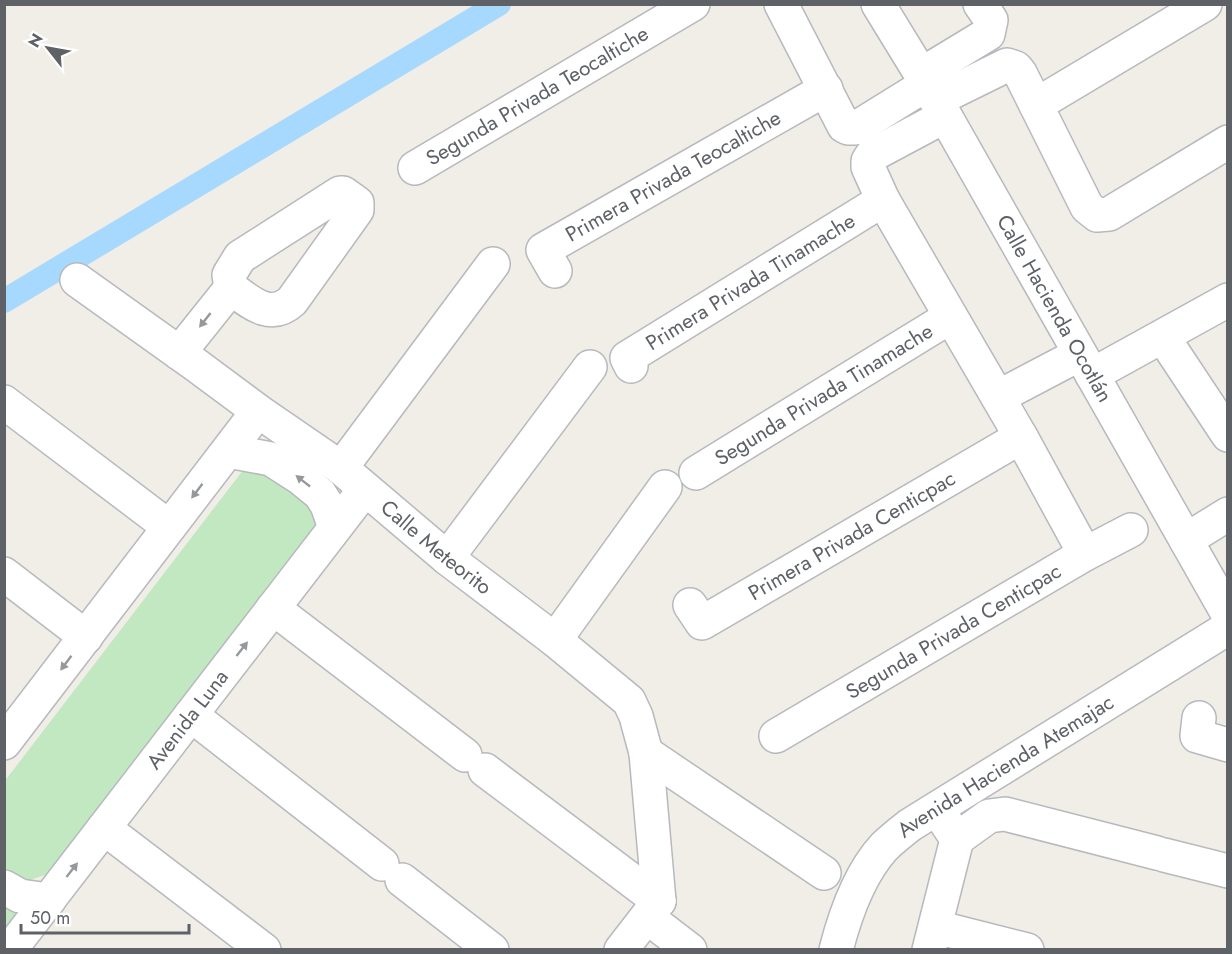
<svg xmlns="http://www.w3.org/2000/svg" width="1232" height="954" font-family="Jost,sans-serif">
  <style>
    .green { fill: #c2e8c2 }
    .lines { fill: none; stroke-linecap: round; stroke-linejoin: round }
    .canal { stroke: #a7d9ff; stroke-width: 24 }
    .minor-casing { stroke: #b6b9bd; stroke-width: 36 }
    .minor { stroke: #fff; stroke-width: 33 }
    .oneway { fill: #96999c }
    .labels { text-anchor: middle; stroke-width: 4.5; stroke-linejoin: round; paint-order: stroke }
    .street-label { font-size: 21px; fill: #5e6267; stroke: #fff }
  </style>
  <rect width="100%" height="100%" fill="#f0eee6"/>
  <g class="green">
    <polygon points="247,465 309,495 318,520 310,540 53,872 22,883 5,872 4,782"/>
    <polygon points="4,894 25,909 4,935"/>
  </g>
  <g class="lines">
    <polyline class="canal" points="4,301 499,4"/>
    <defs>
      <g id="minor">
        <polyline points="781,4 844,126 848,128 856,128 927,84"/>
        <path id="s1" d="M878,4L927,84L1228,614"/>
        <polyline points="922,74 988,34 991,20 980,4"/>
        <polyline points="936,100 1007,65 1016,68 1020,73 1087,207 1097,215 1109,214 1119,208 1228,142"/>
        <polyline points="1036,105 1205,4"/>
        <polyline points="945,116 872,155 868,161 868,167 883,200 1021,437 1085,554"/>
        <path id="s2" d="M415,168L693,4"/>
        <path d="M340,193H343L357,203V210L292,301C270,321 250,302 231,288L229,275L240,257Z"/>
        <path id="s3" d="M555,271L543,250L826,89"/>
        <path id="s4" d="M77,280L196,365L258,411L341,468L447,558L555,640L629,701L636,716L646,753L659,901"/>
        <polyline points="1163,337 1228,435"/>
        <polyline points="179,353 231,288"/>
        <path id="s5" d="M631,366L627,358L883,200"/>
        <polyline points="1092,375 1228,300"/>
        <polyline points="998,397 1080,354"/>
        <polyline points="4,402 169,527"/>
        <polyline points="228,451 271,459 299,477 320,494 327,505 335,527"/>
        <polyline points="341,468 493,264"/>
        <path id="s6" d="M696,473L950,317"/>
        <polyline points="1186,540 1228,514"/>
        <polyline points="447,558 590,367"/>
        <polyline points="4,574 86,637"/>
        <path id="s7" d="M690,605L702,623L1021,437"/>
        <polyline points="273,608 465,755"/>
        <polyline points="555,640 665,487"/>
        <polyline points="191,715 382,864"/>
        <polyline points="1199,718 1197,736 1228,745"/>
        <path id="s8" d="M776,736L1085,554L1131,530"/>
        <polyline points="4,743 258,411"/>
        <polyline points="646,753 824,873"/>
        <polyline points="485,770 659,901"/>
        <polyline points="104,828 264,950"/>
        <polyline points="957,839 989,816 1005,814 1157,853"/>
        <polyline points="1164,855 1228,871"/>
        <polyline points="402,880 492,950"/>
        <polyline points="4,887 20,896 49,900"/>
        <polyline points="647,917 690,950"/>
        <polyline points="936,927 1027,950"/>
        <path id="s9" d="M10,950L365,489"/>
        <polyline points="621,950 659,901"/>
        <path id="s10" d="M836,950C845,915 860,873 884,847C892,839 901,832 910,825L1228,628"/>
        <polyline points="929,950 957,839 945,821"/>
      </g>
    </defs>
    <use href="#minor" class="minor-casing"/>
    <use href="#minor" class="minor"/>
  </g>
  <defs><path id="oneway-solid" d="M-6-.8H1V-3.2L6.5 0L1 3.2V.8H-6Z" transform="scale(1.5)"/></defs>
  <g class="oneway">
    <use href="#oneway-solid" transform="translate(205 320) rotate(128)"/>
    <use href="#oneway-solid" transform="translate(303 481) rotate(-142)"/>
    <use href="#oneway-solid" transform="translate(197 491) rotate(127)"/>
    <use href="#oneway-solid" transform="translate(242 649) rotate(-52)"/>
    <use href="#oneway-solid" transform="translate(66 663) rotate(127)"/>
    <use href="#oneway-solid" transform="translate(72 870) rotate(-52)"/>
  </g>
  <g class="labels">
    <g class="street-label">
      <text dy="7" stroke="none"><textPath href="#s2" startOffset="142">Segunda Privada Teocaltiche</textPath></text>
      <text dy="7" stroke="none"><textPath href="#s3" startOffset="174">Primera Privada Teocaltiche</textPath></text>
      <text dy="7" stroke="none"><textPath href="#s5" startOffset="154">Primera Privada Tinamache</textPath></text>
      <text dy="7" stroke="none"><textPath href="#s1" startOffset="352">Calle Hacienda Ocotlán</textPath></text>
      <text dy="7" stroke="none"><textPath href="#s6" startOffset="150">Segunda Privada Tinamache</textPath></text>
      <text dy="7" stroke="none"><textPath href="#s7" startOffset="195">Primera Privada Centicpac</textPath></text>
      <text dy="7" stroke="none"><textPath href="#s4" startOffset="448">Calle Meteorito</textPath></text>
      <text dy="7" stroke="none"><textPath href="#s8" startOffset="206">Segunda Privada Centicpac</textPath></text>
      <text dy="7" stroke="none"><textPath href="#s9" startOffset="291">Avenida Luna</textPath></text>
      <text dy="7" stroke="none"><textPath href="#s10" startOffset="261">Avenida Hacienda Atemajac</textPath></text>
    </g>
  </g>
  <rect width="1232" height="954" fill="none" stroke="#5e6267" stroke-width="12"/>
  <g transform="translate(48 48) rotate(301)" stroke="#ffffff" stroke-width="4.5" paint-order="stroke">
  <path d="M0-4.5L10 22L0 15L-10 22Z" fill="#5e6267"/>
  <text y="-9" font-size="16" font-weight="bold" text-anchor="middle" fill="#5e6267">N</text>
  </g>
  <path d="M21 924v9h168v-9" fill="none" stroke="#5e6267" stroke-width="3"/>
  <text x="30" y="924" font-size="18" fill="#5e6267" stroke="#ffffff" stroke-width="4.5" paint-order="stroke">50 m</text>
</svg>
